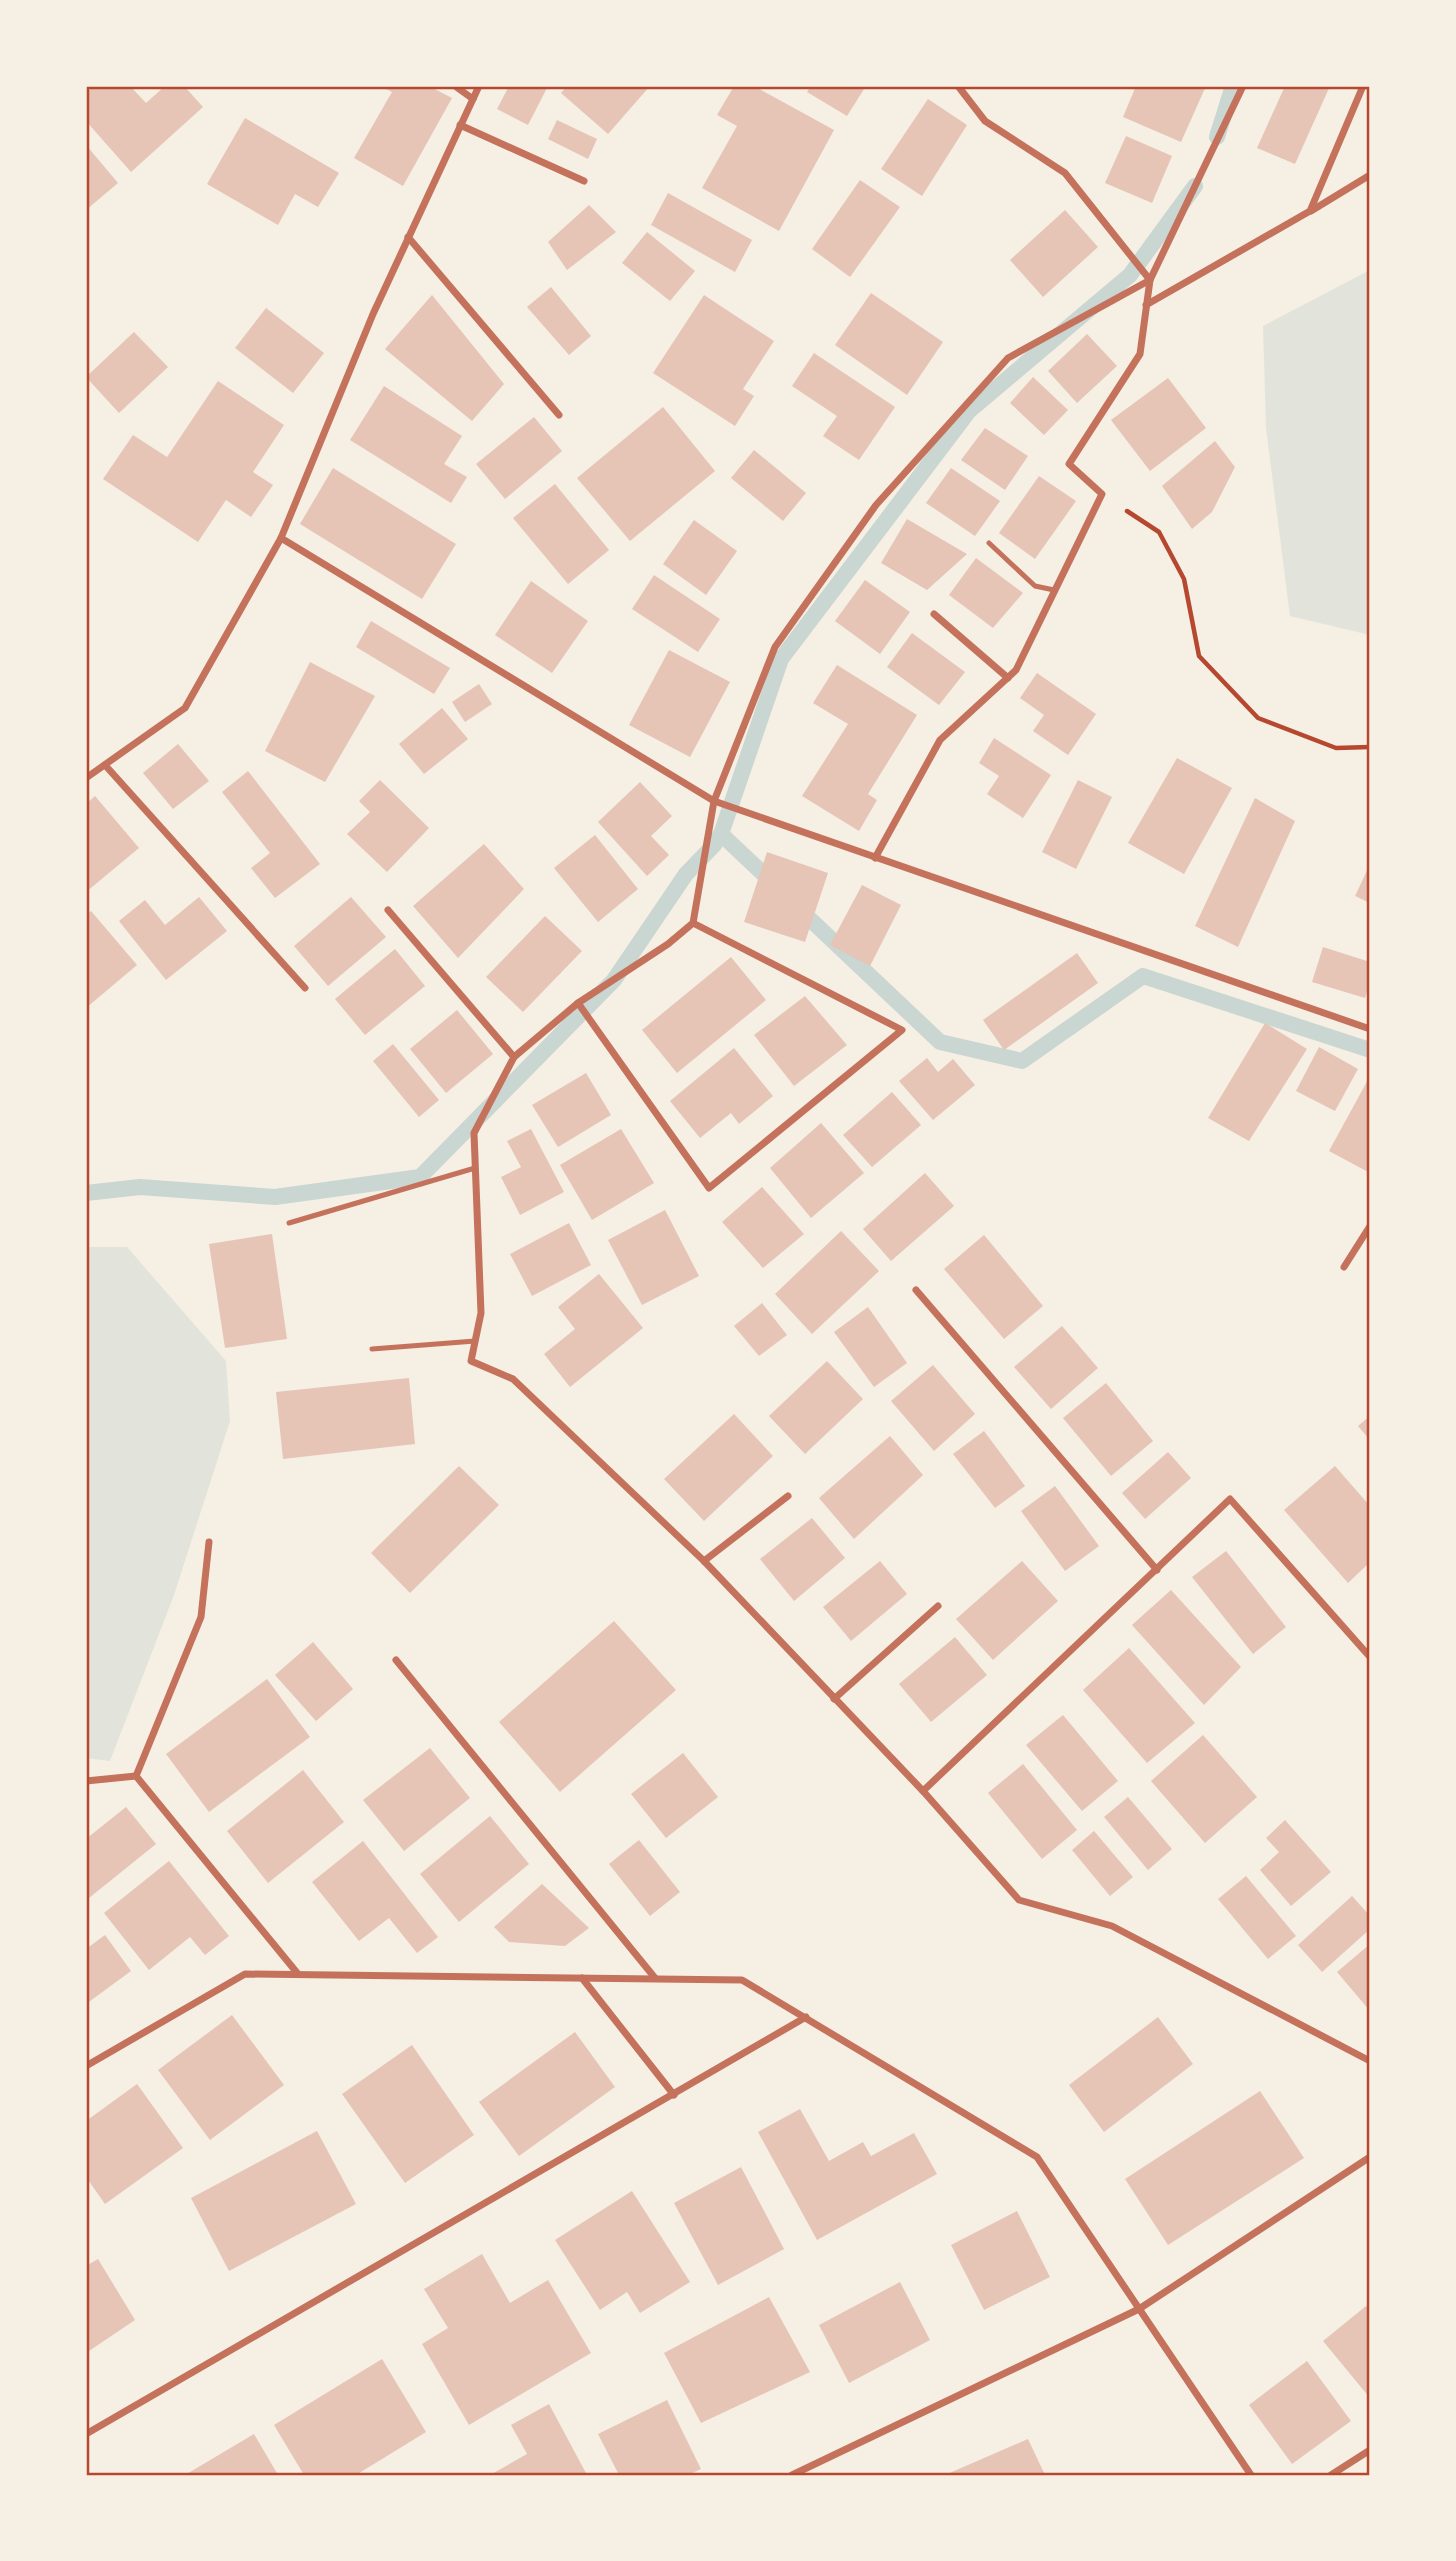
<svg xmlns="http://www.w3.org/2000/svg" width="1456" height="2561" font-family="'Golos Text',sans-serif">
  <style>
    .green { fill: #e2e4dc }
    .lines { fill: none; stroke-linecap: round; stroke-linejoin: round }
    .stream { stroke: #c9d6d2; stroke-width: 16 }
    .building { fill: #e6c5b7 }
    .path { stroke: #b5482f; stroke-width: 4.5 }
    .service { stroke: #c5725c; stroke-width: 5 }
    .minor { stroke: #c5725c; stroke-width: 7 }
    .neatline { fill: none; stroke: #b5482f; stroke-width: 2.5 }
  </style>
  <rect width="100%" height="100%" fill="#f6efe4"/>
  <g class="green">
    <polygon points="1370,270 1370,635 1290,616 1266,428 1263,326"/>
    <polygon points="86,1247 127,1247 226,1361 230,1421 174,1595 110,1761 86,1758"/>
  </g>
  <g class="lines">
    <g class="stream">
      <polyline points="1217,137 1233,86"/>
      <polyline points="721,834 775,885"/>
      <polyline points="796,906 940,1042 1022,1061 1143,976 1370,1050"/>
      <polyline points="86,1193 140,1187 275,1197 420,1177 614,980 686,874 714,845 721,834 781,659 969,411 1130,275 1195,186"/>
    </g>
  </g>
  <g class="building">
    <polygon points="94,86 130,86 146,103 165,86 184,86 203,107 131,172 86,121 86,93"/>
    <polygon points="380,86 429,86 452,98 403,186 354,158 392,92"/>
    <polygon points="509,86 548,86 528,125 497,109"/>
    <polygon points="567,86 650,86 608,134 561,93"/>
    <polygon points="734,86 754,86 834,130 779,231 702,188 737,126 717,115"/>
    <polygon points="811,86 866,86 847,116 807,92"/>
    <polygon points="1136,86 1206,86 1181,142 1123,117"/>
    <polygon points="1285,86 1330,86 1295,164 1257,148"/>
    <polygon points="928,99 967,125 922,196 881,169"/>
    <polygon points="245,118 339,173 318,207 295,194 278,225 207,184"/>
    <polygon points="557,120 597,139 588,159 548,139"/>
    <polygon points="1126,136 1172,156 1152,203 1105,183"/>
    <polygon points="86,145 118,183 86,210"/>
    <polygon points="860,180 900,207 850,277 812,249"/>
    <polygon points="668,193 752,240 735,272 651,225"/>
    <polygon points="589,205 616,232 567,270 548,242"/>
    <polygon points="1065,210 1098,247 1043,297 1010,260"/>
    <polygon points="647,232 695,271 670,301 622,263"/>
    <polygon points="551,287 591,336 569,355 527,307"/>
    <polygon points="871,293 943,342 907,395 835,345"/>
    <polygon points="432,295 504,384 472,421 385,349"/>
    <polygon points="704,295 774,341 743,389 754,396 735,426 653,373"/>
    <polygon points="266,308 324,353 293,393 235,348"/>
    <polygon points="134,332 168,367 119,413 86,377"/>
    <polygon points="1087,334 1117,366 1077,403 1048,371"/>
    <polygon points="814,353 895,407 859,460 823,436 837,416 792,386"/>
    <polygon points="1033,377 1068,410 1044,435 1010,403"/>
    <polygon points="1168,378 1206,428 1150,471 1111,420"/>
    <polygon points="218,381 284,425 253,472 273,485 251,517 226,500 198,542 103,479 133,435 167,457"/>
    <polygon points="384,386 462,436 444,464 467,477 451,503 350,440"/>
    <polygon points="663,407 715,471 630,541 577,478"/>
    <polygon points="534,417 562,451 505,499 476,464"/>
    <polygon points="985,428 1028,456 1005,490 961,460"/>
    <polygon points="1215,441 1235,467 1212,512 1192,529 1162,486"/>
    <polygon points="754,450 806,493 783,521 731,478"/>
    <polygon points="333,468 456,544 422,599 300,524"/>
    <polygon points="951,468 1000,501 975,536 926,503"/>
    <polygon points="1039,476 1076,501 1035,559 999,533"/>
    <polygon points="555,484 609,550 568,584 513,518"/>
    <polygon points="907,519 967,554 927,590 881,563"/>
    <polygon points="694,520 737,551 706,595 663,564"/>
    <polygon points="976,558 1023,593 993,628 949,595"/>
    <polygon points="654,575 720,619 698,652 632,609"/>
    <polygon points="865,580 910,612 880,654 835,621"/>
    <polygon points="531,581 588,621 552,673 495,635"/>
    <polygon points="371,621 450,668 434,694 356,647"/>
    <polygon points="912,633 965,672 939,705 887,667"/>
    <polygon points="669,650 730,682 690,757 629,725"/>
    <polygon points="310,662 375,696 325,782 265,751"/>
    <polygon points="837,665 917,715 868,794 877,800 859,831 802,796 848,724 813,703"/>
    <polygon points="1037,673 1096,714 1068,755 1033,731 1044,715 1020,698"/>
    <polygon points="479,684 492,704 465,722 452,702"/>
    <polygon points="442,708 468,739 424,774 399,744"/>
    <polygon points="994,738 1051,775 1023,818 987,794 999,776 979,763"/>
    <polygon points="178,744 209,781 173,809 143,773"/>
    <polygon points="1177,758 1232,788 1184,874 1128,843"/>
    <polygon points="248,771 320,864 275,898 251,868 270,853 222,792"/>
    <polygon points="380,780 429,828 387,872 347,834 370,812 359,801"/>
    <polygon points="1078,780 1112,797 1076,869 1042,852"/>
    <polygon points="640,782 672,816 651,836 669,855 647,876 598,822"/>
    <polygon points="95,796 139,848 86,892 86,804"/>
    <polygon points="1255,798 1295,821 1238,947 1195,926"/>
    <polygon points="595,835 638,889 598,922 554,868"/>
    <polygon points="484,844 524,889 458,958 413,906"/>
    <polygon points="767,852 828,873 805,942 744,922"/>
    <polygon points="1370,864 1370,903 1355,896"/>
    <polygon points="862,885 901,905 870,966 830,945"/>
    <polygon points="199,897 227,931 166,980 119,921 145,900 165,925"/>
    <polygon points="351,897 386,937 328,986 294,946"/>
    <polygon points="91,911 137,965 86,1008 86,915"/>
    <polygon points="545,916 582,951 523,1012 486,977"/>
    <polygon points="1323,947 1370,962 1370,981 1365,998 1312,982"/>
    <polygon points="395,949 425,986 365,1035 335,999"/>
    <polygon points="1077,953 1098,983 1004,1050 983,1020"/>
    <polygon points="731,957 766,1000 677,1073 642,1030"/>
    <polygon points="805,996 847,1045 794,1086 754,1035"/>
    <polygon points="457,1010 493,1054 446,1093 410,1049"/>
    <polygon points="1265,1023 1307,1049 1249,1141 1208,1118"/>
    <polygon points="393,1044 439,1100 419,1117 373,1061"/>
    <polygon points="1319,1047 1358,1069 1335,1111 1296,1091"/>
    <polygon points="734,1048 773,1096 739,1124 731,1113 700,1138 670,1101"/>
    <polygon points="927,1058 938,1072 953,1059 975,1085 933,1120 899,1081"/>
    <polygon points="586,1073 611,1115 558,1147 532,1105"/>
    <polygon points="1370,1076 1370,1173 1329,1151"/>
    <polygon points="892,1092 921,1125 872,1167 843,1135"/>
    <polygon points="821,1123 864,1173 811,1218 770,1168"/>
    <polygon points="531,1129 564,1192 520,1215 501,1177 521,1167 507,1141"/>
    <polygon points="621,1129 654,1183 592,1220 560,1165"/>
    <polygon points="925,1173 954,1206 891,1261 863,1229"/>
    <polygon points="762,1187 804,1234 763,1268 722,1222"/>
    <polygon points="665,1210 699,1276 642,1305 608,1240"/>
    <polygon points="569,1223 591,1265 532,1296 510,1254"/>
    <polygon points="841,1231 879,1271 812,1334 775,1294"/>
    <polygon points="272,1234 287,1339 225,1348 209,1244"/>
    <polygon points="984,1235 1043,1306 1004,1339 944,1269"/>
    <polygon points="599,1274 643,1328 570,1387 544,1354 575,1329 558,1307"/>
    <polygon points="762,1303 787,1335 759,1356 734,1326"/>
    <polygon points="868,1307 907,1363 874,1387 834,1332"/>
    <polygon points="1062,1326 1098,1368 1051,1409 1014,1367"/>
    <polygon points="827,1361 863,1399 805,1454 769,1416"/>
    <polygon points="933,1365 975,1414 934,1451 891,1401"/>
    <polygon points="409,1378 415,1444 283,1459 276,1392"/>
    <polygon points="1106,1383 1153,1441 1111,1476 1063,1418"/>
    <polygon points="734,1414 773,1456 704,1521 664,1479"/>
    <polygon points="1370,1416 1370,1440 1358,1426"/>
    <polygon points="984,1431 1025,1486 995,1508 953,1454"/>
    <polygon points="890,1436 923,1475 854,1539 819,1498"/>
    <polygon points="1168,1452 1191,1478 1145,1519 1122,1493"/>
    <polygon points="459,1466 499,1505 410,1593 371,1553"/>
    <polygon points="1335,1466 1370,1506 1370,1562 1348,1583 1284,1510"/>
    <polygon points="1055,1486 1099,1546 1065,1571 1021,1511"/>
    <polygon points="812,1518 845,1558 794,1601 760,1559"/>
    <polygon points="1226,1551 1286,1627 1253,1654 1192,1577"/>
    <polygon points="880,1561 907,1594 851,1641 823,1607"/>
    <polygon points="1022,1561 1058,1601 993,1660 956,1619"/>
    <polygon points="1171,1590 1241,1667 1204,1705 1132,1625"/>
    <polygon points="614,1621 676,1690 560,1792 499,1722"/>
    <polygon points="955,1637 987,1675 931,1722 899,1684"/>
    <polygon points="313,1642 353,1689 316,1721 275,1675"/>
    <polygon points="1129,1648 1195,1723 1147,1763 1083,1690"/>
    <polygon points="267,1679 310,1737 209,1812 166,1754"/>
    <polygon points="1063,1715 1118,1781 1082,1811 1026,1745"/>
    <polygon points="1203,1735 1257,1797 1205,1843 1151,1781"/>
    <polygon points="430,1748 470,1798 404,1851 363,1800"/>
    <polygon points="683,1753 718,1797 666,1838 631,1794"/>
    <polygon points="1023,1764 1077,1830 1042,1859 988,1793"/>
    <polygon points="303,1770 344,1822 268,1883 227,1831"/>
    <polygon points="1128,1797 1172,1849 1148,1870 1104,1817"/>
    <polygon points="126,1807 156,1844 89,1898 86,1893 86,1839"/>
    <polygon points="490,1816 529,1864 459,1922 420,1874"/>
    <polygon points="1285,1820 1331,1872 1291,1906 1260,1870 1279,1852 1266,1838"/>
    <polygon points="1094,1831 1133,1877 1110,1896 1072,1850"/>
    <polygon points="639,1840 680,1892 650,1916 609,1864"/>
    <polygon points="363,1841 438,1937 417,1953 389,1918 359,1941 312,1882"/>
    <polygon points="169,1861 229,1936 205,1955 190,1937 149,1970 104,1913"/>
    <polygon points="1246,1876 1296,1936 1268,1959 1218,1899"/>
    <polygon points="542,1884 589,1928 565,1946 509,1942 494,1927"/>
    <polygon points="1352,1896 1370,1916 1370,1929 1322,1972 1298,1945"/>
    <polygon points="105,1935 131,1971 86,2004 86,1949"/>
    <polygon points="1370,1944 1370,2011 1337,1972"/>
    <polygon points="232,2015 284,2085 210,2140 158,2070"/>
    <polygon points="1158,2017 1193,2064 1104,2132 1069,2085"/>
    <polygon points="575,2032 615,2087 519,2156 479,2102"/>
    <polygon points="412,2045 474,2135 405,2183 342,2094"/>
    <polygon points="137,2084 183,2148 105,2204 86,2177 86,2121"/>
    <polygon points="1260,2091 1304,2158 1168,2245 1125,2179"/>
    <polygon points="800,2109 829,2161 863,2142 871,2156 914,2133 937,2174 817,2240 758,2132"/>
    <polygon points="317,2131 356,2204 229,2271 191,2198"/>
    <polygon points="741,2167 784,2249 718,2285 674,2203"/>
    <polygon points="632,2191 690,2282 640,2313 627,2292 600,2310 555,2240"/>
    <polygon points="1017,2211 1050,2277 984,2310 951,2245"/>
    <polygon points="482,2254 510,2303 548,2280 591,2353 469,2425 422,2344 448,2328 424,2289"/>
    <polygon points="98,2259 135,2320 86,2353 86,2266"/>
    <polygon points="900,2282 930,2340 849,2383 819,2325"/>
    <polygon points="769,2297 810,2372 701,2423 664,2353"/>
    <polygon points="1366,2306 1370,2311 1370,2398 1323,2341"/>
    <polygon points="382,2359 426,2432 356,2475 304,2475 274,2425"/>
    <polygon points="1307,2361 1351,2421 1292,2464 1249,2405"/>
    <polygon points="667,2400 701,2469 688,2475 619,2475 598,2434"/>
    <polygon points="549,2404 587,2475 490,2475 527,2454 511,2425"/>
    <polygon points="254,2434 278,2475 185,2475"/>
    <polygon points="1028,2439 1045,2475 945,2475"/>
  </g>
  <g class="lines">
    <polyline class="path" points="1127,511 1159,532 1184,579 1199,656 1258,718 1336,748 1370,747"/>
    <g class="service">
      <polyline points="989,543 1035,586 1054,590"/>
      <polyline points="289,1223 475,1168"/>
      <polyline points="372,1349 475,1341"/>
    </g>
    <g class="minor">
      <polyline points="455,86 473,99"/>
      <polyline points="479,86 373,314 281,538 714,801 1370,1029"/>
      <polyline points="460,125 584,181"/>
      <polyline points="1311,211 1370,175"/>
      <polyline points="408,237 559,415"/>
      <polyline points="1146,305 1310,211 1363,86"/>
      <polyline points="934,614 1008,678"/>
      <polyline points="105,765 305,988"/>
      <polyline points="86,778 185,708 281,538"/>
      <polyline points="875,858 940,740 1016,670 1102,494 1069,464 1140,354 1150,280 1065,173 985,121 958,86"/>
      <polyline points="388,910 514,1057"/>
      <polyline points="578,1003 709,1188 902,1030 693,923"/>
      <polyline points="1344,1267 1370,1226"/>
      <polyline points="916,1290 1157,1570"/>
      <polyline points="209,1542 201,1617 136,1776 298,1974"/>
      <polyline points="704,1561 788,1496"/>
      <polyline points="1370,1657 1230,1499 923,1791 1019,1900 1112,1926 1370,2061"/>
      <polyline points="396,1660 655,1978"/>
      <polyline points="834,1699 938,1606"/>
      <polyline points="86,1781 136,1776"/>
      <polyline points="923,1791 704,1561 513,1379 471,1361 481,1313 474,1133 514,1057 578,1003 668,944 693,923 714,801 775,647 876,505 1008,358 1150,280 1243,86"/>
      <polyline points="582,1978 674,2095"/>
      <polyline points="86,2066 245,1974 742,1980 1037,2157 1251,2475"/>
      <polyline points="86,2434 806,2017"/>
      <polyline points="792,2475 1139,2309 1370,2157"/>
      <polyline points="1331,2475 1370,2450"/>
    </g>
  </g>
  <rect width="1456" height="2561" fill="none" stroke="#f6efe4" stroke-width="175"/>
  <rect x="88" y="88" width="1280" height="2386" class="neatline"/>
</svg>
